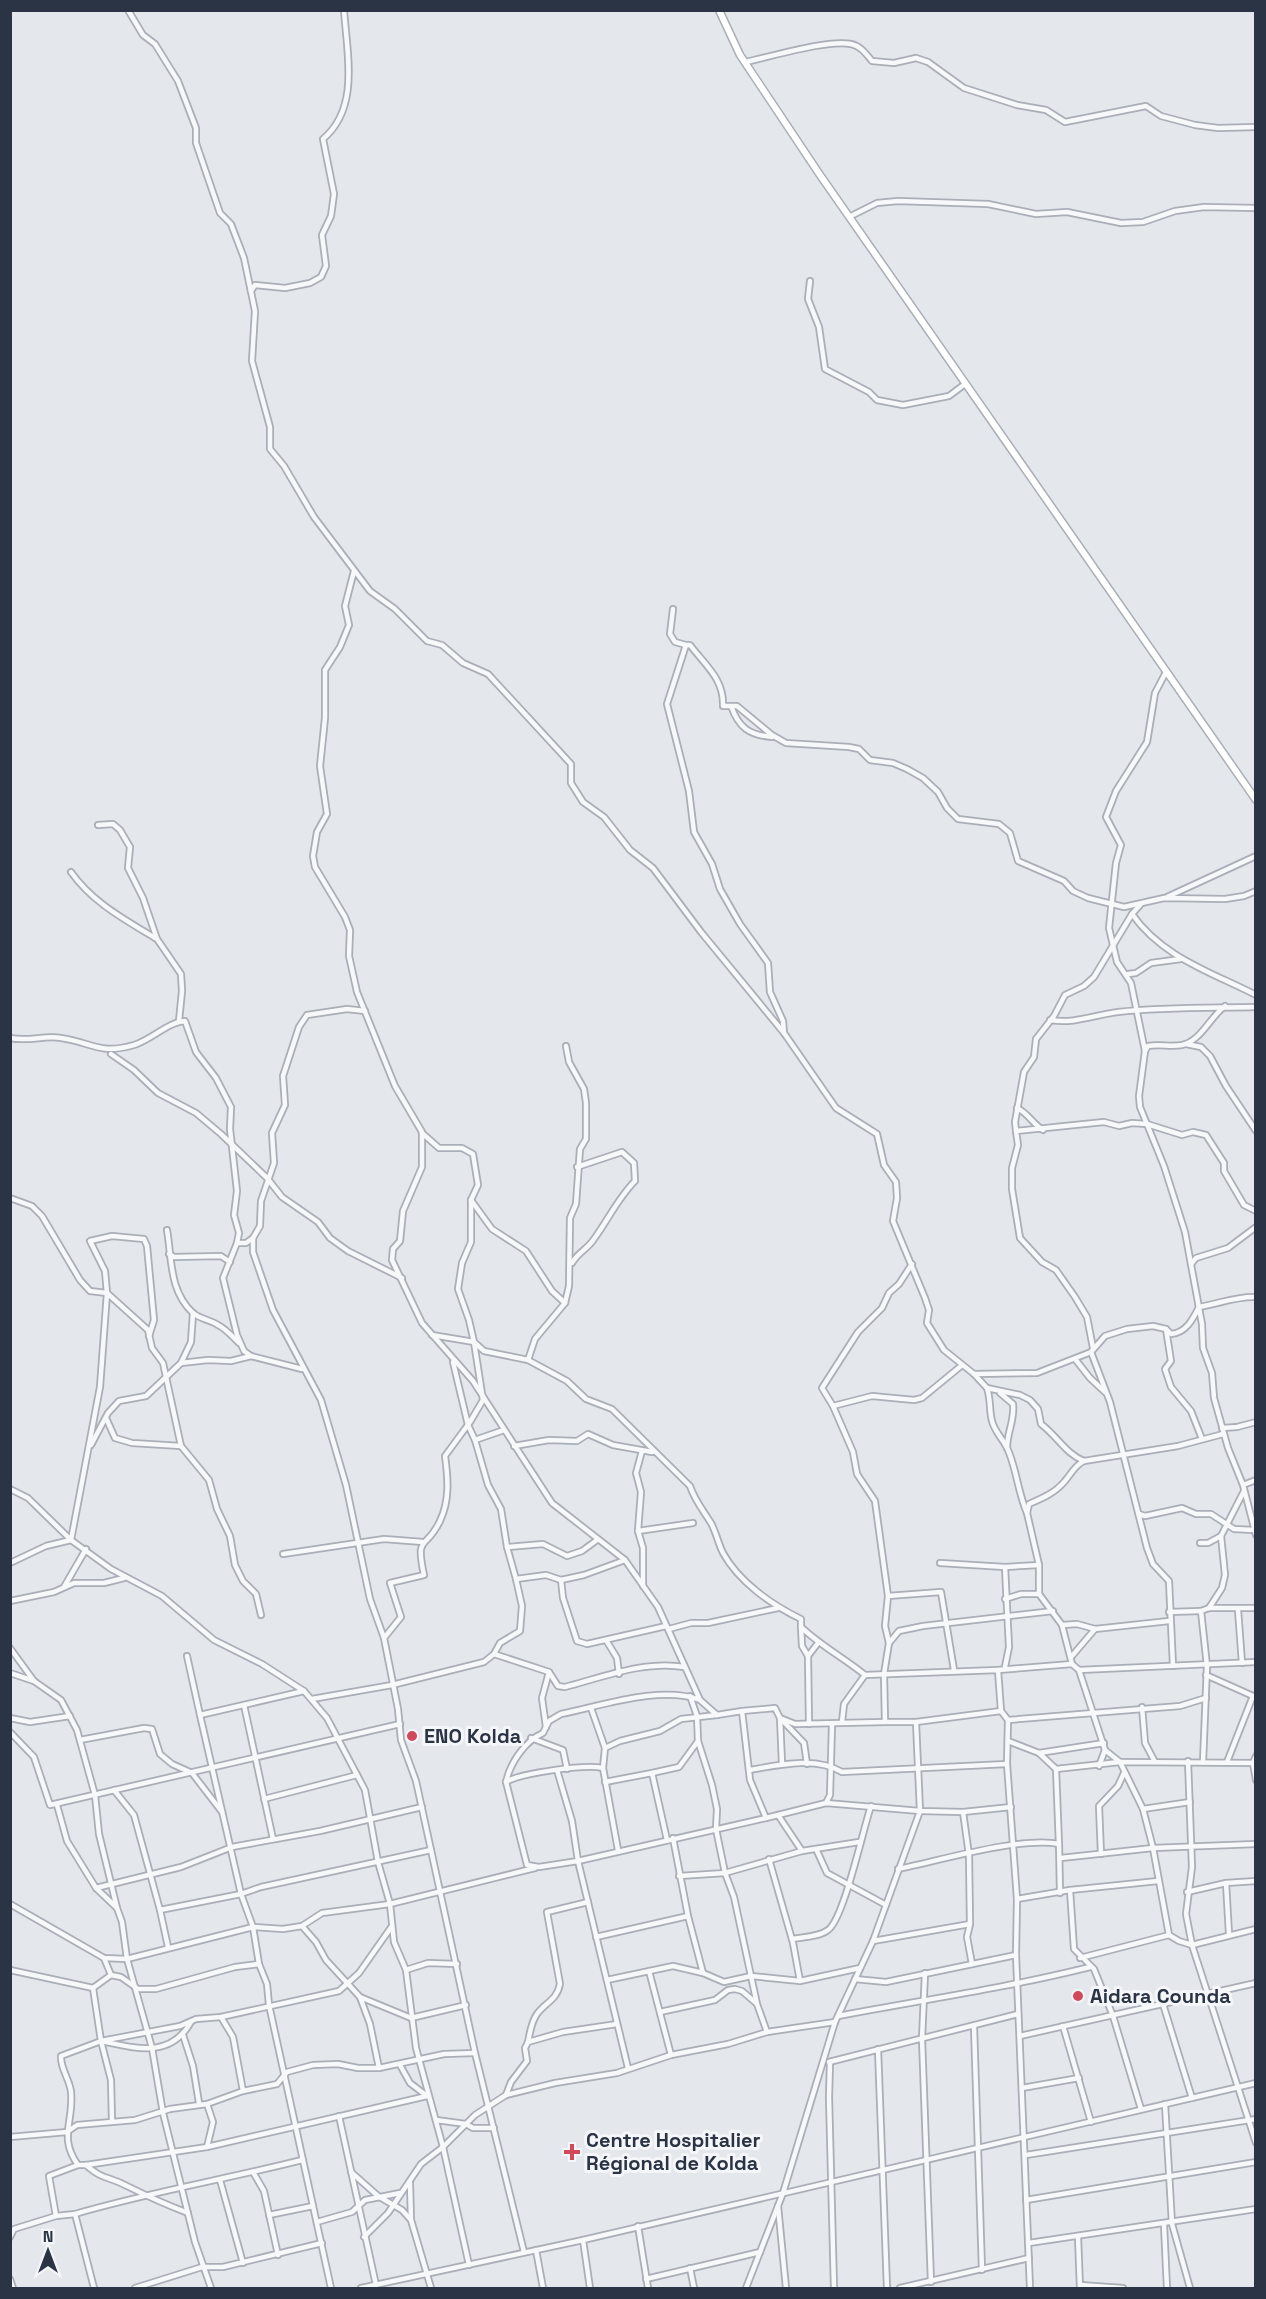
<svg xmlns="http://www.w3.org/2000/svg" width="1266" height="2299" font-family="'Space Grotesk',sans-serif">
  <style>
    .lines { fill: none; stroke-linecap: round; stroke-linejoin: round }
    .street-casing { stroke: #a9aeb7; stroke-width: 8 }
    .secondary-casing { stroke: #a9aeb7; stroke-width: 9 }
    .street { stroke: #f7f8fa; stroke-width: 4.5 }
    .secondary { stroke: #fff; stroke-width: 6 }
    .poi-dot { fill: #d1495b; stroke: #f4f6f9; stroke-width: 2 }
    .labels { text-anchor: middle; stroke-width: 6; stroke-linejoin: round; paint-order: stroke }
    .poi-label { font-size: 20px; font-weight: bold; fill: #2b3445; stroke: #f4f6f9; text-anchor: start }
  </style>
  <rect width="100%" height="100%" fill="#e4e7ec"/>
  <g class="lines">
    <defs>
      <g id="street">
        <path d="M128,10L143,35L155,44L178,81L196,128V143L220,213L231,224L244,258L255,311L252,361L270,427V449L284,466L314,517L370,591L395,609L427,641L442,645L463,663L488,674L571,764V783L583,802L604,817L630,850L653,868L701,932L784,1033L836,1108L877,1134L884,1165L896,1182L897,1198L893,1221L925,1298L929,1310L927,1323L944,1350L974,1374L987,1388L1020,1395L1030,1400L1038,1409L1041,1424C1057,1436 1066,1454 1084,1461L1178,1446L1223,1434"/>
        <path d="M745,62C770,57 828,39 851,44C861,46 866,54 872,61L894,63L916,58L928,62L964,88L1017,105L1046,110L1065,122L1146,106L1161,116L1195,125L1218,128L1256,127"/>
        <polyline points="851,216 877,203 898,201 988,204 1036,214 1067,212 1121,223 1143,222 1175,211 1204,207 1256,208"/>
        <polyline points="810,281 808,299 819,327 825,369 869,392 877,400 903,405 949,396 965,384"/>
        <path d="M251,291L255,285L285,288L310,283L321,277L326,266L322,235L331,216L334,194L323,139C360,108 347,54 344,10"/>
        <polyline points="354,571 345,606 349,625 340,647 325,670 325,718 320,766 327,814 317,832 313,856 315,867 345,917 350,930 349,956 357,992 395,1086 422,1132 422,1167 403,1211 400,1241 393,1249 392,1260 422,1323 473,1381 552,1503 625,1560 658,1607 700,1700 717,1715 742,1711 750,1780 766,1818 826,1803 920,1811 873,1941 835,2022 783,2193 746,2288"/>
        <polyline points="673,609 670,634 675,642 686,645"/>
        <polyline points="1166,672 1155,693 1147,742 1116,791 1106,817 1121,845 1116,863 1109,928 1117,962 1131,983 1145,1051 1139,1096 1140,1107 1164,1166 1185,1232 1202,1324 1203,1348 1212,1373 1214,1398 1228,1448 1243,1485 1256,1535"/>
        <path d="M731,706C739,728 749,735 772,737"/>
        <polyline points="98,825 113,824 120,830 130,847 128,868 143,898 157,939 181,974 182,991 179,1021"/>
        <path d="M71,872C92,902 124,919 155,938"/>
        <polyline points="1167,897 1256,856"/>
        <path d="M1132,914C1162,957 1211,972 1256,995"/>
        <polyline points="1128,974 1136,973 1151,963 1181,959"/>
        <path d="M1050,1020C1076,1024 1093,1015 1118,1012C1164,1007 1209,1008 1256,1007"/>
        <path d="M784,1033L783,1021L770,992L768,963L740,924L720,889L712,864L694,832L689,791L667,704L686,645H690C706,666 724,679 723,706H737L772,735L786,743L849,747L859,749L870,760L893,763L907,769L923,778L938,792L947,808L958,819L999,824L1010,833L1018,861L1064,881L1073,891L1088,898L1124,907L1164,898L1225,899L1244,896L1256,891"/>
        <path d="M10,1038C29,1042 44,1035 61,1038C94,1043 99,1055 134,1045C151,1040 168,1022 185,1021L196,1052L216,1078L231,1107L230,1129L237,1191L234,1215L239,1233L237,1243"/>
        <polyline points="1186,1044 1201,1047 1210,1056 1226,1086 1256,1131"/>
        <path d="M1145,1051L1148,1046C1159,1044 1171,1047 1182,1045C1201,1041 1210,1017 1225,1006"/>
        <polyline points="111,1054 134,1070 158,1093 196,1113 221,1134 267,1178 282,1197 318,1222 330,1238 348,1251 402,1278"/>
        <path d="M1017,1108C1029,1114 1032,1123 1043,1130"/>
        <polyline points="1016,1131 1015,1122 1024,1072 1034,1057 1036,1039 1054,1016 1065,995 1084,986 1094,977 1132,914 1140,905"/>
        <path d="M422,1133L439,1148H462L473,1154L478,1185L471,1200V1242L462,1263L458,1289L469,1320L474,1342L484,1351L528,1360L567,1381L586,1399L612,1409L690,1486C695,1501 703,1510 711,1523C716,1532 718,1543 723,1553C739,1582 772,1605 801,1619V1627C821,1646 844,1658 865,1675L998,1670L1001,1711L1008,1720L1007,1764L1017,1899L1016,1955L1030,2288"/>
        <polyline points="10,1198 32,1206 42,1216 80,1280 90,1291 107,1293 148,1330 152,1348 163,1363 181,1446 209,1480 217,1509 230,1536 235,1565 243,1581 256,1594 261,1615"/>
        <polyline points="471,1200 492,1229 526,1251 552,1291 565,1303"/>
        <path d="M167,1230C172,1259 169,1291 193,1313C200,1319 210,1320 218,1325C226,1329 233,1337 239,1343"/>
        <polyline points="253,1238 253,1252 273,1310 321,1400 346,1485 370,1599 384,1638"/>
        <polyline points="169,1254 174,1257 221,1256 230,1262"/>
        <path d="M572,1263C578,1252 588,1249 594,1239C608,1220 618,1198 635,1181L634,1163L622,1152L577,1167"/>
        <polyline points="1191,1264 1196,1258 1228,1248 1256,1227"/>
        <path d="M1199,1307C1218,1304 1236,1296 1256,1297"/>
        <polyline points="1166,1329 1171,1361 1165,1369 1171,1387 1191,1411 1202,1439"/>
        <polyline points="1093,1348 1087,1317 1075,1297 1056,1270 1042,1262 1020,1238 1012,1189 1012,1168 1018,1145 1016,1131 1104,1122 1119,1126 1132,1123 1147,1124 1182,1135 1193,1132 1206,1135 1224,1163 1224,1171 1244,1205 1256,1211"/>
        <polyline points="1091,1352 1110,1402 1147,1548 1153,1564 1169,1581 1173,1666"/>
        <polyline points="1075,1359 1090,1378 1105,1392"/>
        <polyline points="528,1360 535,1339 565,1303 569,1286 570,1218 576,1204 580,1149 586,1139 586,1103 584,1089 569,1062 566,1046"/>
        <polyline points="453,1362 468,1425 475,1440"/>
        <polyline points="181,1363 191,1342 193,1313"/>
        <polyline points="302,1369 251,1356 244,1351 237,1335 223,1278 237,1243 246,1243 253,1238 260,1226 261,1201 274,1163 272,1133 285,1105 283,1076 299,1027 307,1015 347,1009 365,1011"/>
        <path d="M974,1374L1037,1373L1091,1352L1105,1336L1127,1329L1153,1326L1166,1329L1171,1334C1186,1333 1193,1319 1199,1307"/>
        <path d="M987,1388C991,1400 989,1410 992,1421C994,1431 1004,1440 1008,1450C1017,1471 1018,1493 1027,1513"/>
        <path d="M1000,1393L1013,1404C1015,1420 1007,1432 1007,1448"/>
        <polyline points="833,1406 822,1388 858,1332 882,1308 889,1293 899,1284 912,1264"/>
        <polyline points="106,1418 115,1438 132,1443 181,1446"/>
        <polyline points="1222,1428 1237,1427 1256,1422"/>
        <polyline points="504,1430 475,1440 488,1485 501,1509 507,1547 516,1579"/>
        <polyline points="91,1445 108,1413 119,1401 146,1396 181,1363 208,1360 231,1361 251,1356"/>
        <polyline points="514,1446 549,1440 577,1441 588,1434 613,1445 652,1452"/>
        <polyline points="642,1451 636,1473 641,1492 638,1531 643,1548 643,1586"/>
        <polyline points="1243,1485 1256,1480"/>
        <polyline points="10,1489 28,1498 71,1540 111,1569 162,1596 214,1640 262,1664 304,1691 200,1715 241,1894 261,1887 431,1850 475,2053 524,2252"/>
        <polyline points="1139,1514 1145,1516 1182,1508 1196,1514 1211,1514 1234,1529 1254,1530"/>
        <polyline points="638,1531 693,1523"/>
        <polyline points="1200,1543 1208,1543 1221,1536"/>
        <polyline points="507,1547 543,1544 567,1556 582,1551 597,1540"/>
        <polyline points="283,1554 384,1539 423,1542"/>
        <polyline points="10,1563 46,1546 71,1540 100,1387 107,1293 105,1271 90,1241 112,1236 144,1239 147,1246 154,1320 149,1336"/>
        <polyline points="940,1563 1005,1567 1039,1565"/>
        <polyline points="561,1580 563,1598 577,1641 587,1644 666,1626"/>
        <polyline points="64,1587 86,1549"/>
        <path d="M1039,1594V1565L1027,1513L1029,1504C1043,1498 1055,1493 1065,1481C1072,1473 1074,1466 1084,1461"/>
        <polyline points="888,1596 875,1501 857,1474 853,1452 833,1406 872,1396 914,1400 922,1398 961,1366"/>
        <polyline points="1005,1599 1021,1594 1039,1594 1062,1625 1072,1664"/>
        <polyline points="10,1601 54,1592 74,1583 104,1583 124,1578"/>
        <polyline points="1209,1608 1222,1588 1225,1575 1221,1536 1244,1491"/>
        <polyline points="1238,1610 1242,1663"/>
        <polyline points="1169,1612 1201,1611"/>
        <polyline points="1062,1625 1077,1624 1095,1629 1169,1621"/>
        <polyline points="801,1627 802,1646 808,1656 809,1724"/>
        <polyline points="669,1629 691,1623 708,1623 778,1608"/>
        <polyline points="606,1640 617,1658 619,1674"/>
        <polyline points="889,1643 899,1631 923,1626 1053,1611"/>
        <polyline points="10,1648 34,1681 61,1700 77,1730 95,1795 99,1834 117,1908"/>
        <polyline points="494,1654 500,1643 520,1631 522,1606 516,1579 546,1575 561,1580 584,1575 625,1560"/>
        <polyline points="187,1656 200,1715"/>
        <polyline points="808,1656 818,1643"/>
        <polyline points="1072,1656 1095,1629"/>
        <polyline points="1005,1667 1009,1647 1005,1567"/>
        <polyline points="954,1670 941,1592 888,1596 885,1626 889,1643 884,1674 885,1722 916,1722 1001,1711"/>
        <polyline points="998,1670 1072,1664 1079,1670 1105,1750 1120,1762 1143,1809 1153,1848 1169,1935 1179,1941 1192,1945 1256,1929"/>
        <polyline points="1079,1670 1256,1662"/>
        <polyline points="10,1673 34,1681"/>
        <polyline points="1206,1675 1253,1696"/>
        <polyline points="304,1691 327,1718 365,1790 378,1862 390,1904 394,1942 406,1970 416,2048 443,2147 469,2265"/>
        <path d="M312,1699L392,1685L484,1662L494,1654L549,1672L558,1686L565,1687C603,1677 646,1660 684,1667"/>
        <path d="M700,1700C661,1685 601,1706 561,1714L549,1721L543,1733C525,1741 510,1763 506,1782L527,1865L539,1867L578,1861L766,1818"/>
        <polyline points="244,1705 273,1839"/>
        <polyline points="1142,1707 1145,1743 1155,1762"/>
        <polyline points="591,1708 605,1748"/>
        <polyline points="742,1711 775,1708 780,1718 804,1743 807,1764"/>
        <polyline points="10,1718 30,1722 70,1716"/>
        <polyline points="1008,1720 1180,1706 1206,1698"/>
        <polyline points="842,1722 844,1704 865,1675"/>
        <polyline points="916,1722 920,1811 963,1812 1011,1807"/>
        <polyline points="546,1727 542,1698 549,1672"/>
        <polyline points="10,1732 34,1757 50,1805 400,1724"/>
        <polyline points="531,1738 563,1750 567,1769"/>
        <polyline points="80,1740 144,1728 152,1729 160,1754 172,1764 192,1773 222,1812"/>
        <polyline points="698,1741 712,1785 717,1809 716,1829 725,1873 734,1897 757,2004 767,2032"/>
        <polyline points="1008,1741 1039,1753 1056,1769 1120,1762 1256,1763"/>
        <polyline points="1039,1753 1104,1743"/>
        <polyline points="1256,1756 1253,1763 1256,1780"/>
        <polyline points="1188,1761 1192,1867 1186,1914 1192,1945 1256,2143"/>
        <polyline points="1203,1762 1207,1666 1201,1611 1209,1608 1256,1608"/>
        <polyline points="1227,1762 1253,1696"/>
        <polyline points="782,1764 780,1718 795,1724 885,1722"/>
        <polyline points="1099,1766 1105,1750"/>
        <polyline points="1056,1769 1059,1844"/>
        <polyline points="557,1770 572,1821 578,1861 628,2068"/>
        <path d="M750,1770C778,1765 816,1756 842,1772L1007,1764"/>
        <polyline points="652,1773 679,1767 698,1741 697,1716 690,1696"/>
        <path d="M506,1782C520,1773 586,1764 603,1768"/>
        <polyline points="605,1782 652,1773 667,1840"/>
        <polyline points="114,1790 134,1815 160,1910 241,1894 253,1927 259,1964 267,1984 269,2005 331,2288"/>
        <polyline points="264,1799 357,1775"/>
        <polyline points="826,1803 830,1795 832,1725"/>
        <polyline points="57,1805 67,1841 96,1888 117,1908 122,1922 127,1959 152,2048 163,2113 195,2242 211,2288"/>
        <polyline points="1143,1809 1190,1802"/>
        <polyline points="963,1812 969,1855 970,1924 967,1937 972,1964"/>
        <polyline points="778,1815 802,1851"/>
        <polyline points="673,1838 688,1916 703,1973"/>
        <path d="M431,1850L416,1781L401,1740L398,1709L384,1638L401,1617L390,1583L424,1575C415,1533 426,1551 440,1521C450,1500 448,1478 445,1456L470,1422L483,1400L474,1342L432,1335"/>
        <polyline points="618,1850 603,1768 605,1748 620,1741 660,1731 681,1719 717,1715"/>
        <polyline points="817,1851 827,1873 886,1905"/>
        <polyline points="1101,1854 1099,1806 1118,1786 1124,1773"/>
        <polyline points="1061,1858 1153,1848 1256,1844"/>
        <polyline points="769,1859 793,1943 800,1981"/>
        <path d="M898,1869C938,1861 1022,1836 1059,1844L1060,1893"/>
        <polyline points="679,1876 725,1873 802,1851 859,1842"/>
        <polyline points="1226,1883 1229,1934"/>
        <polyline points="96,1888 181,1867 232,1847 320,1831 422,1807"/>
        <polyline points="1070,1890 1074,1949 1094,1969 1113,2016 1141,2109"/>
        <polyline points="1187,1892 1226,1883 1256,1881"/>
        <polyline points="1017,1899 1070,1890 1158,1881"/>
        <polyline points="10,1904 104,1958 127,1959 253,1927 283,1929 302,1926 322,1913 390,1904 535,1868"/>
        <polyline points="160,1910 168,1947"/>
        <polyline points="302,1926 316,1942 326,1960 360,1997 370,2024 379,2068"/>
        <path d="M392,1926L359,1973L339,1991L221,2017L196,2019L180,2026L101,2041L61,2056C60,2068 70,2080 71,2092C74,2122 58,2137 78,2165H86L207,2147L427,2096"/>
        <polyline points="596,1937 688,1916"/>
        <path d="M792,1939C803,1937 819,1937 828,1930C844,1919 863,1829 871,1806"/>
        <polyline points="873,1941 970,1924"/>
        <polyline points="104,1958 111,1975 121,1977 138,1989 156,1989 235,1967 259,1964"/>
        <polyline points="1080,1958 1169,1935"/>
        <polyline points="10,1970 93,1988 111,1975"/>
        <polyline points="406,1970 428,1963 457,1964"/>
        <polyline points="649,1971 671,2055"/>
        <polyline points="925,1973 922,2039 931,2282"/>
        <polyline points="855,1979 886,1982 1016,1955"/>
        <polyline points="607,1980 673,1966 703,1973 724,1982 751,1976 800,1981 860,1968"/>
        <path d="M93,1988L101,2041C136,2048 170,2059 191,2022"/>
        <polyline points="360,1997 411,2018 466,2005"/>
        <polyline points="1163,2004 1192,2098"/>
        <polyline points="660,2012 715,2000 728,1990 735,1989 742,1991 756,2003"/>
        <path d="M838,2016C922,2000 1006,1988 1090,1967"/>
        <polyline points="221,2017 233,2037 243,2091"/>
        <polyline points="1063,2026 1091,2122"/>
        <polyline points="974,2027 982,2270"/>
        <polyline points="183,2035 193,2066 199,2103"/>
        <polyline points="1020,2036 1256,1983"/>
        <polyline points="101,2041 111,2080 112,2121"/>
        <path d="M528,2042C530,2033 531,2022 537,2014C546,2002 557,2000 560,1984L547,1912L588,1902"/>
        <polyline points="878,2049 887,2288"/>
        <polyline points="829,2062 1018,2014"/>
        <polyline points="830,2062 829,2097 834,2288"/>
        <polyline points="400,2065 410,2083 427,2096"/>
        <polyline points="1022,2088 1079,2078"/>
        <polyline points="506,2095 511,2082 527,2061 525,2048 528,2042 563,2032 617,2024"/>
        <polyline points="1165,2104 1172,2224 1190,2288"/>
        <polyline points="339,2116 376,2285"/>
        <polyline points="436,2120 466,2124 473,2128 494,2128"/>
        <polyline points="10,2137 67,2132 77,2125 135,2120 170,2109 207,2104 243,2091 277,2084 287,2072 313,2065 338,2064 358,2068 379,2068 444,2054 475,2053"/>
        <polyline points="207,2147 213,2122 207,2104"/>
        <polyline points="1026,2155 1256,2119"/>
        <path d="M86,2165C104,2181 109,2176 127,2186C147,2196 167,2205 188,2213"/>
        <polyline points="253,2172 264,2191 278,2255"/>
        <polyline points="351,2172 378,2196 402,2210 411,2220"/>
        <polyline points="220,2180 243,2263"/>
        <polyline points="410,2183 411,2220 431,2288"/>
        <polyline points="1026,2200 1256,2162"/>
        <polyline points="778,2206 786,2288"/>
        <path d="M75,2214C150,2192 227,2179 302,2160"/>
        <polyline points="269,2215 313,2206"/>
        <polyline points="56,2216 49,2176 78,2165"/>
        <polyline points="317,2222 352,2212 365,2200 400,2193"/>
        <polyline points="1164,2225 1167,2288"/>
        <polyline points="638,2226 648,2288"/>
        <polyline points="10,2237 14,2229 56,2216 75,2214 94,2288"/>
        <polyline points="364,2237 388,2213 421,2164 443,2147 475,2115 506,2095 555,2083 617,2073 671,2055 728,2044 767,2032 835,2022"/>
        <polyline points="1078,2237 1080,2288"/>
        <polyline points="583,2240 590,2288"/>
        <polyline points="1029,2243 1256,2209"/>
        <polyline points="536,2250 543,2288"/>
        <polyline points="690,2268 694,2288"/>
        <polyline points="10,2279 13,2288"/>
        <polyline points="646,2279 760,2252"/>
        <polyline points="1080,2285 1123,2288"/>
        <polyline points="135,2288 202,2267 223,2267 322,2243"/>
        <polyline points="361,2288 583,2240 1256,2083"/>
        <polyline points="900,2288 1029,2258"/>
      </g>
      <polyline id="secondary" points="719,10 740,55 820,175 1256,800"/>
    </defs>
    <use href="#street" class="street-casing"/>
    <use href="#secondary" class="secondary-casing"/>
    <use href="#street" class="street"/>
    <use href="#secondary" class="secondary"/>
  </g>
  <g class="poi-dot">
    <circle cx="412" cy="1736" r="6"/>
    <circle cx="1078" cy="1996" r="6"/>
    <path d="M569 2143h6v6h6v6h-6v6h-6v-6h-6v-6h6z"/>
  </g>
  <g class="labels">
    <g class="poi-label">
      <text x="424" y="1743">ENO Kolda</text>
      <text x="1090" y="2003">Aidara Counda</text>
      <text x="586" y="2147">Centre Hospitalier<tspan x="586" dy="23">Régional de Kolda</tspan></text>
    </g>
  </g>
  <rect width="1266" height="2299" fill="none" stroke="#2b3445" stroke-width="24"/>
  <g transform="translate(48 2251)" stroke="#f4f6f9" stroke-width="4.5" paint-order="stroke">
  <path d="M0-4.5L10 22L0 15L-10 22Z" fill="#2b3445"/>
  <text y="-9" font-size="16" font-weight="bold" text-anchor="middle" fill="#2b3445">N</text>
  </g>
</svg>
